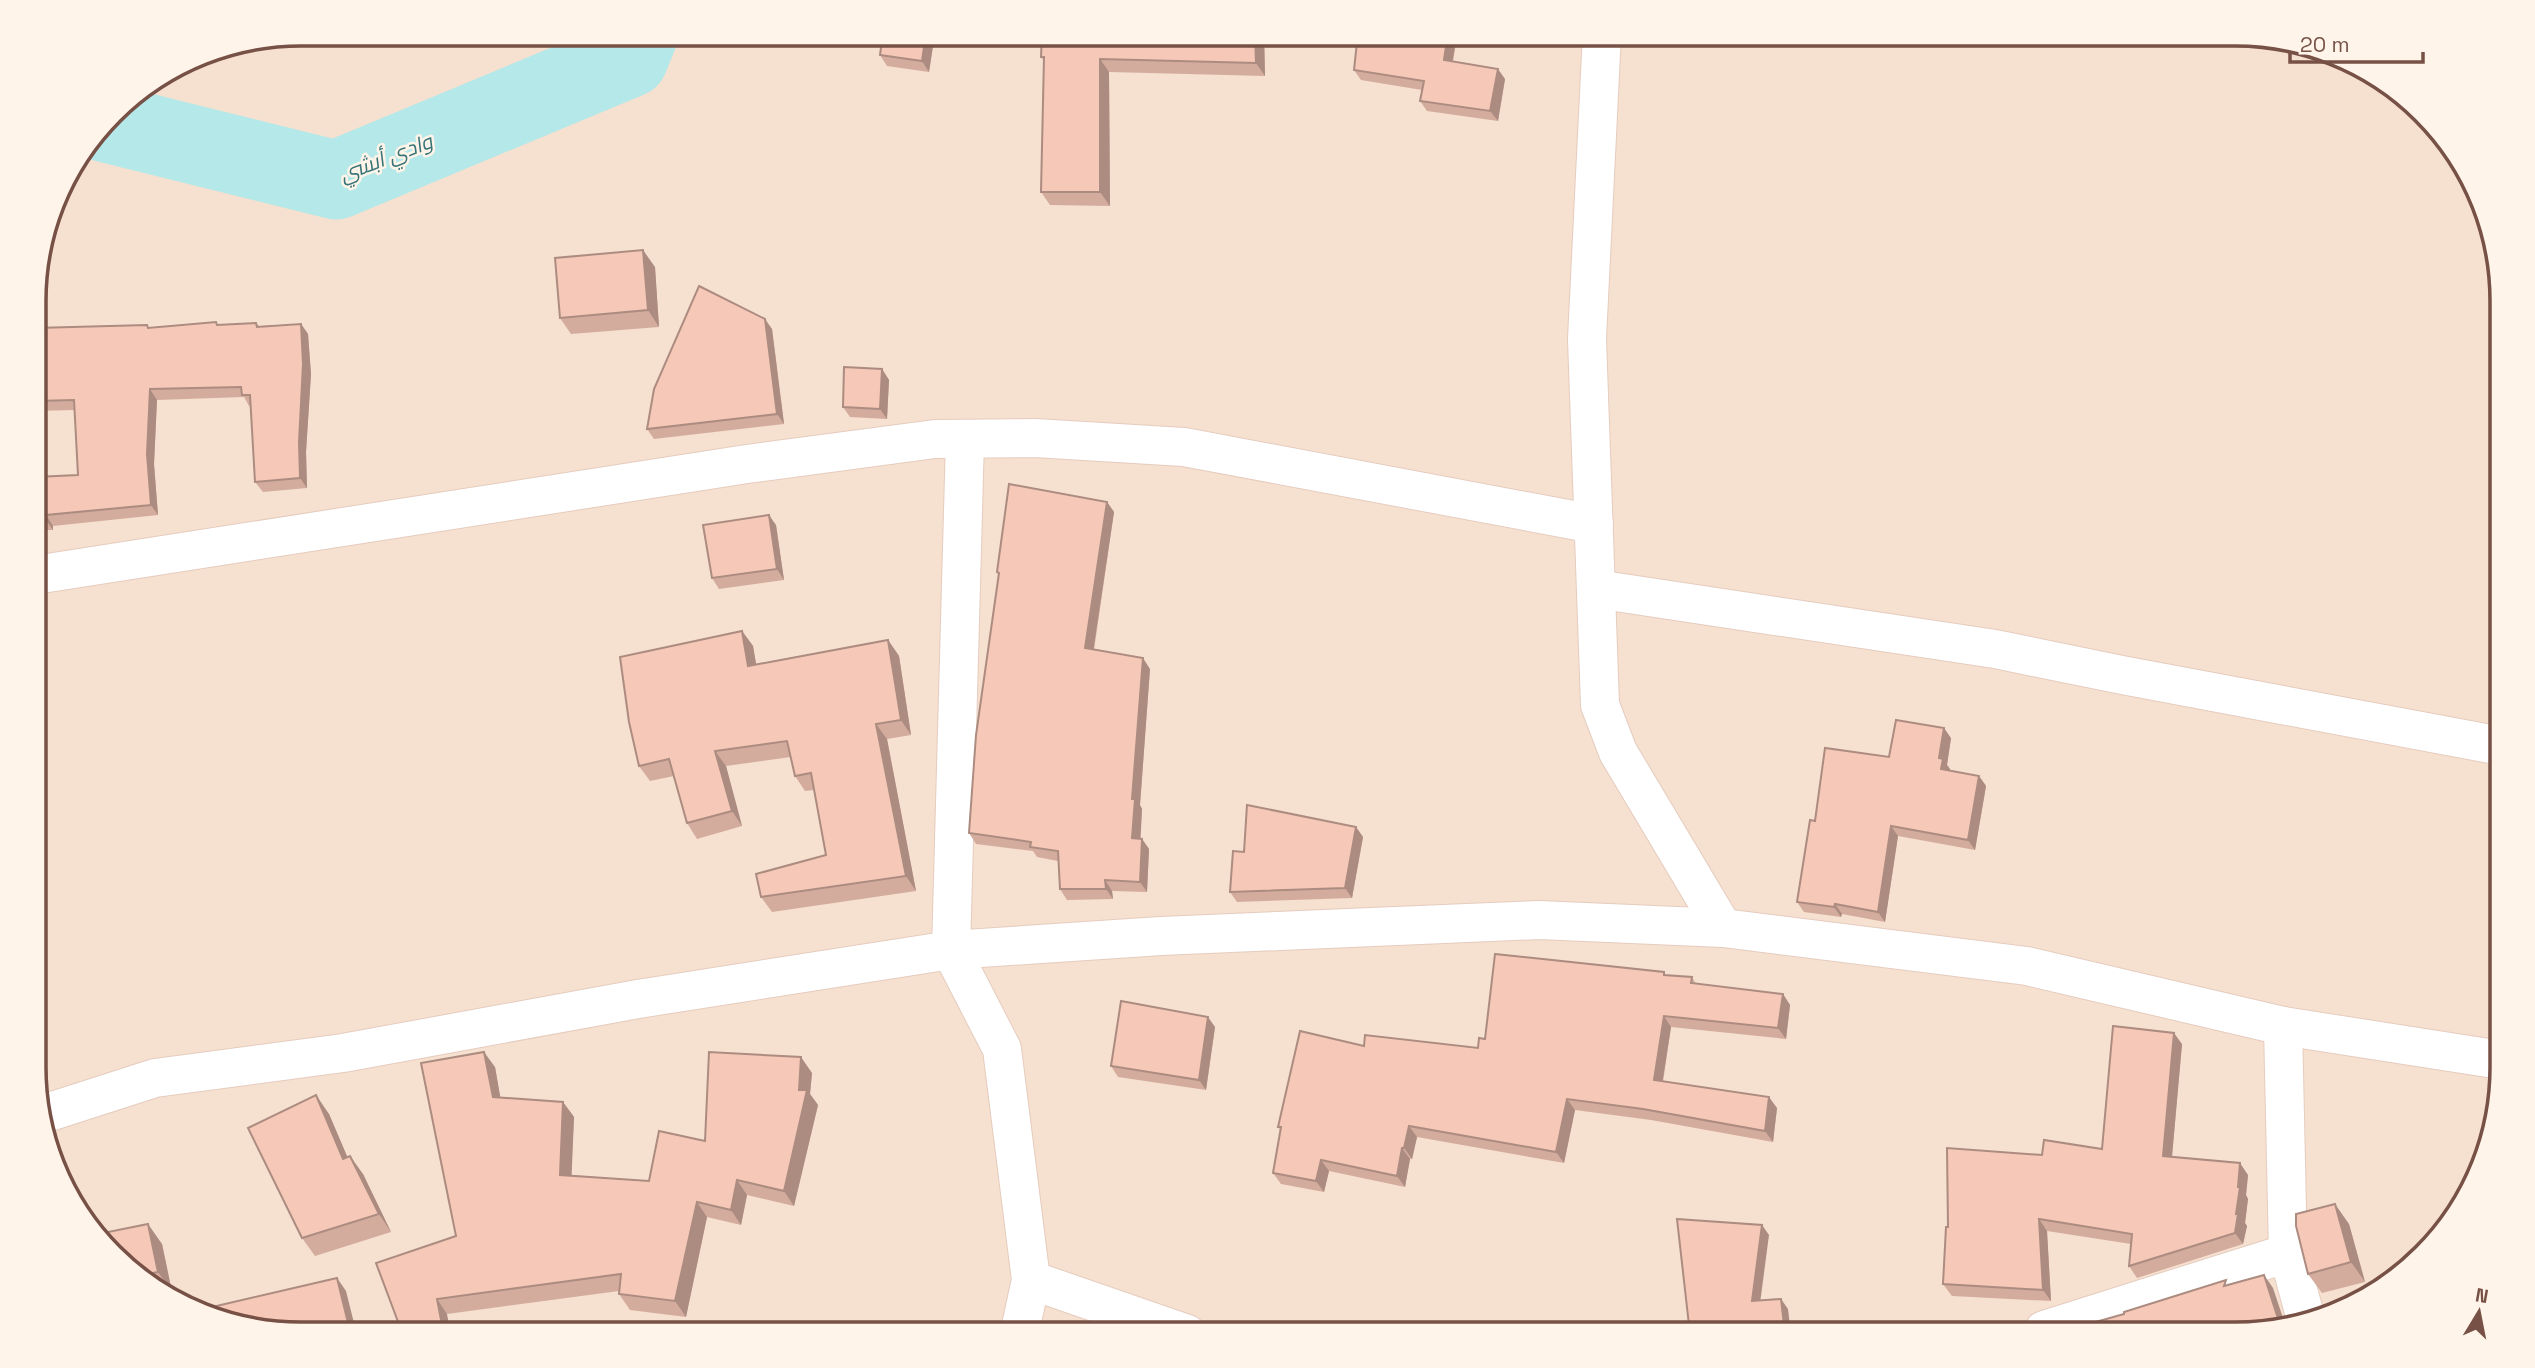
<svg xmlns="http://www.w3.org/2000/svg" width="2535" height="1368" font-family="'Space Grotesk',Cairo,sans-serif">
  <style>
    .residential { fill: #f6e0cf }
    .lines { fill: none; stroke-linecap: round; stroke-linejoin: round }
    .river { stroke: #b4e8e9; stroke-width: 79 }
    .minor-casing { stroke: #e5ccbf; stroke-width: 40 }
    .minor { stroke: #fff; stroke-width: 38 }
    .wall { fill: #d4ac9d }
    .shaded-wall { fill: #ac8c80 }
    .building { fill: #f6c8b7; stroke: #ac8c80; stroke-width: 2 }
    .labels { text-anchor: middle; stroke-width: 5; stroke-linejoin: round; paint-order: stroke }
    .water-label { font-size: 21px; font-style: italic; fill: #367477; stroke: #fff4e9 }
    .rim { fill: none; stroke: #775146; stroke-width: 3.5 }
  </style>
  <rect width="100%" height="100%" fill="#feefe1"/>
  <polygon class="residential" points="301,33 2235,33 2304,42 2368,69 2457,153 2488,215 2501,283 2501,1084 2466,1201 2382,1290 2320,1321 2251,1334 300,1335 231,1326 167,1299 79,1216 35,1102 35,266 61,182 124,100 199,53"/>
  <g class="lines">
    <polyline class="river" points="106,123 336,180 629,58 639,33"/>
    <defs>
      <g id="minor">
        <polyline points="1602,33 1587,339 1600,705 1618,752 1723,928"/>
        <polyline points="965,439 951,950 1002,1049 1031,1280 1019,1335"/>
        <polyline points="35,575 747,464 935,439 1035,438 1184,447 1594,524"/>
        <polyline points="1596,589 1995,649 2122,675 2501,746"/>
        <polyline points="2283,1026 2288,1253 2307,1323"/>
        <polyline points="40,1115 155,1078 343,1053 638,999 951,950 1161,936 1539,920 1723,928 2027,966 2283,1026 2501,1060"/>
        <polyline points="1031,1280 1187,1334"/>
        <polyline points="2042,1334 2044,1330 2288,1253"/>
      </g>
    </defs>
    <use href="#minor" class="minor-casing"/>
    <use href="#minor" class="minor"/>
  </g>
  <g class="wall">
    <polygon points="883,33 935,33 929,72 887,66 880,55"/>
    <polygon points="1042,33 1264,33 1265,76 1109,72 1110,206 1050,205 1041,192 1044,61 1041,57"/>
    <polygon points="1457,35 1453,62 1505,79 1498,121 1427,111 1420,101 1422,90 1361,80 1354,70"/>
    <polygon points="655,267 659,327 571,334 560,318"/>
    <polygon points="216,322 218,325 256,323 259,326 301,324 308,334 311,374 306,452 307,488 263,492 255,482 251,405 249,406 244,397 157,400 154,464 158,515 53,526 53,530 35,530 35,477 78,475 75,410 35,411 35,328 149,328"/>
    <polygon points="772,329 784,424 654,439 647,429"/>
    <polygon points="882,369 889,380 887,419 850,417 843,407"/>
    <polygon points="1107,502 1114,512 1094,650 1150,669 1140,805 1142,809 1140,839 1142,839 1149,849 1147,892 1112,891 1113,899 1067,900 1060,889 1058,861 1037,857 1033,851 976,844 969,833 999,576 997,572"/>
    <polygon points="776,525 784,580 719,589 712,578"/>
    <polygon points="742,631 753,646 756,664 888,640 899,656 911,735 887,739 916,891 772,912 761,897 826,855 814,790 805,791 795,776 791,757 726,766 742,826 697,839 687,823 674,776 650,781 639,766"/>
    <polygon points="1951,738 1947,765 1950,769 1950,771 1979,776 1986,786 1975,850 1898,836 1885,922 1842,914 1841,917 1804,912 1797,902 1815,821 1889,757"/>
    <polygon points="1356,827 1363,837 1352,898 1237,902 1230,892 1244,852"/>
    <polygon points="35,894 43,965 35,966"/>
    <polygon points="1664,972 1666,975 1692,977 1696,984 1783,994 1790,1005 1786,1039 1671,1027 1663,1082 1777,1108 1773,1142 1651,1120 1575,1110 1564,1163 1417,1137 1412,1159 1410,1159 1405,1187 1329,1171 1324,1192 1281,1184 1273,1173 1281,1130 1278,1127 1364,1046 1478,1048 1485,1039"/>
    <polygon points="1215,1027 1206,1090 1118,1077 1111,1066"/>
    <polygon points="2182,1044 2172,1157 2248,1175 2246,1195 2248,1199 2245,1223 2247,1226 2243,1244 2137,1278 2129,1266 2131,1244 2047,1231 2051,1301 1952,1296 1943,1284 2042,1155 2102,1149"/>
    <polygon points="495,1067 500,1097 563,1102 574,1117 571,1175 649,1181 705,1141 812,1073 810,1094 818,1105 794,1206 747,1195 741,1225 707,1217 686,1317 630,1310 619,1294 619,1291 447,1314 376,1263 456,1236"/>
    <polygon points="329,1114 347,1157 363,1174 391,1232 315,1256 302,1238"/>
    <polygon points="2349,1224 2365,1282 2322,1293 2308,1274"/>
    <polygon points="98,1234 162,1244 172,1292 162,1294"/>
  </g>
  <g class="shaded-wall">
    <polygon points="926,33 935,33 929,72 922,61"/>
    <polygon points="1255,33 1264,33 1265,76 1256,63"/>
    <polygon points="1448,33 1455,33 1457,35 1451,70 1444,60"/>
    <polygon points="1100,59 1109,72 1110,206 1100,192"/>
    <polygon points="1498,69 1505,79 1498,121 1490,111"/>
    <polygon points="643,250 655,267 659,327 648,310"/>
    <polygon points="765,319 772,329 784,424 777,414"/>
    <polygon points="301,324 308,334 311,374 306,452 307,488 300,478 299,442"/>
    <polygon points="882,369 889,380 887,419 880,409"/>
    <polygon points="150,389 157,400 154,464 158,515 151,505 147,454"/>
    <polygon points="1107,502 1114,512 1092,659 1085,648"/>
    <polygon points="46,515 53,526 53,530 46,520"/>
    <polygon points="769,515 776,525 784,580 777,569"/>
    <polygon points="742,631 753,646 759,681 748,666"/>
    <polygon points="888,640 899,656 911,735 901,720"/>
    <polygon points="1143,658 1150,669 1140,805 1142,809 1140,849 1132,838 1132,799"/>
    <polygon points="876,724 887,739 916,891 906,876"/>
    <polygon points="1944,728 1951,738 1947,765 1950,769 1948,780 1941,769 1939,758"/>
    <polygon points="715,751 726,766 742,826 732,811"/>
    <polygon points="1979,776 1986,786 1975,850 1968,840"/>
    <polygon points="1891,826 1898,836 1885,922 1878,912"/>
    <polygon points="1356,827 1363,837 1352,898 1345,888"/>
    <polygon points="1142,839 1149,849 1147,892 1140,882"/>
    <polygon points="1105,880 1112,891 1113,899 1106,889"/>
    <polygon points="35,894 43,965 35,954"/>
    <polygon points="1835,904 1842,914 1841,917 1834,907"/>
    <polygon points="1783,994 1790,1005 1786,1039 1778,1028"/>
    <polygon points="1664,1016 1671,1027 1661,1091 1654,1080"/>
    <polygon points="1208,1017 1215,1027 1206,1090 1199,1080"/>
    <polygon points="2174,1033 2182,1044 2171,1167 2163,1156"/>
    <polygon points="484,1052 495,1067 503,1112 493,1097"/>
    <polygon points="801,1057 812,1073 810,1094 818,1105 794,1206 784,1191 799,1090"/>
    <polygon points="316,1095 329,1114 356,1177 343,1159"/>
    <polygon points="1769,1097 1777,1108 1773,1142 1765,1131"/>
    <polygon points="1567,1099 1575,1110 1564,1163 1556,1152"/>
    <polygon points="563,1102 574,1117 571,1190 560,1175"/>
    <polygon points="1409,1126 1417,1137 1412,1159 1404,1148"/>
    <polygon points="1402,1148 1410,1159 1405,1187 1397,1176"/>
    <polygon points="350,1156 363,1174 391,1232 379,1214"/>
    <polygon points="1321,1160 1329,1171 1324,1192 1316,1181"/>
    <polygon points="2240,1163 2248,1175 2246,1195 2248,1199 2245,1223 2247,1226 2243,1244 2235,1233"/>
    <polygon points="737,1180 747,1195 741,1225 731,1210"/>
    <polygon points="697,1202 707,1217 686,1317 675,1301"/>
    <polygon points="2335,1204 2349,1224 2365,1282 2351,1262"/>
    <polygon points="2039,1219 2047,1231 2051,1301 2043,1290"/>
    <polygon points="148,1224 162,1244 172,1292 158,1272"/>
    <polygon points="1762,1225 1769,1235 1759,1311 1752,1301"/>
    <polygon points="2264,1275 2273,1288 2286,1327 2281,1328"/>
    <polygon points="337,1278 346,1291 357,1335 351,1335"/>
    <polygon points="437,1299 447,1314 451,1335 444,1335"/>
    <polygon points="1781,1299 1788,1309 1791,1334 1785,1334"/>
  </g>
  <g class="building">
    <polygon points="883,33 926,33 922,61 880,55"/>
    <polygon points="1042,33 1255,33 1256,63 1100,59 1100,192 1041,192 1044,57 1041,57"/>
    <polygon points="1358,33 1448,33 1444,60 1498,69 1490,111 1420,101 1424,81 1354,70"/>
    <polygon points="643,250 648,310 560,318 555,258"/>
    <polygon points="699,286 765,319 777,414 647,429 654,389"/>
    <polygon points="216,322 217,325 256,323 257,327 301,324 303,364 299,442 300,478 255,482 250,395 242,395 241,387 150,389 147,454 151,505 46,515 46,520 35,520 35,477 78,475 74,400 35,401 35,328 147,325 148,328"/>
    <polygon points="844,367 882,369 880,409 843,407"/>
    <polygon points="1009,484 1107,502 1085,648 1143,658 1132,799 1135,799 1132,838 1142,839 1140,882 1105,880 1106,889 1060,889 1058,851 1030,847 1031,842 969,833 976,735 999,573 997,572"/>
    <polygon points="769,515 777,569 712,578 703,525"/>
    <polygon points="742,631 748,666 888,640 901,720 876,724 906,876 761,897 756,874 826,855 811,773 795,776 787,741 715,751 732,811 687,823 669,759 639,766 629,722 620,657"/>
    <polygon points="1896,720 1944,728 1939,758 1943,759 1941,769 1979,776 1968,840 1891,826 1878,912 1835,904 1834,907 1797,902 1810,820 1815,821 1825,748 1889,757"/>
    <polygon points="1247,805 1356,827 1345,888 1230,892 1233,851 1244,852"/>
    <polygon points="1495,954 1664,972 1664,975 1692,977 1691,983 1783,994 1778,1028 1664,1016 1654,1080 1769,1097 1765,1131 1643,1109 1567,1099 1556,1152 1409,1126 1404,1148 1402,1148 1397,1176 1321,1160 1316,1181 1273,1173 1281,1127 1278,1127 1300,1031 1364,1046 1365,1035 1478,1048 1479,1038 1485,1039"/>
    <polygon points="1121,1001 1208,1017 1199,1080 1111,1066"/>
    <polygon points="2113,1026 2174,1033 2163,1156 2240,1163 2238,1187 2240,1187 2236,1214 2238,1214 2235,1233 2129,1266 2132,1234 2039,1219 2043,1290 1943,1284 1946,1227 1948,1227 1947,1148 2042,1155 2044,1140 2102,1149"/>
    <polygon points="484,1052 493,1097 563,1102 560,1175 649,1181 659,1131 705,1141 709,1052 801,1057 799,1090 807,1090 784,1191 737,1180 731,1210 697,1202 675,1301 619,1294 621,1274 437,1299 444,1335 403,1335 376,1263 456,1236 421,1063"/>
    <polygon points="316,1095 343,1159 350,1156 379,1214 302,1238 248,1128"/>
    <polygon points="2335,1204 2351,1262 2308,1274 2296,1226 2296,1214"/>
    <polygon points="1677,1219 1762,1225 1752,1301 1781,1299 1785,1334 1690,1334"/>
    <polygon points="148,1224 158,1272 142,1275 98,1234"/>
    <polygon points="2264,1275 2281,1328 2251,1334 2053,1334 2124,1314 2124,1312 2226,1280 2224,1286"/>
    <polygon points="337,1278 351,1335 300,1335 231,1326 195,1311"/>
  </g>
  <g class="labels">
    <g class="water-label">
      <text transform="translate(386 158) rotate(-21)" y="7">وادي أبشي</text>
    </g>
  </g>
  <path d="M0 0H2535V1368H0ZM301 46H2235A255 255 0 0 1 2490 301V1067A255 255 0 0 1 2235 1322H301A255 255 0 0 1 46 1067V301A255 255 0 0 1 301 46Z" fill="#fff4e9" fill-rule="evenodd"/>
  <path class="rim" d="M301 46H2235A255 255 0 0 1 2490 301V1067A255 255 0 0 1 2235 1322H301A255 255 0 0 1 46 1067V301A255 255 0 0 1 301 46Z"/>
  <g transform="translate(2479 1312) rotate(10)" stroke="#fff4e9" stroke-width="5" paint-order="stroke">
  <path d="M0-5L12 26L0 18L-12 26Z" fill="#775146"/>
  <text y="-10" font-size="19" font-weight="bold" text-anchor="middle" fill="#775146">N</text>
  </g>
  <path d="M2290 52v10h133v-10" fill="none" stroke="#775146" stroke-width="3.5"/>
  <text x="2300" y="52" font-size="21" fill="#775146" stroke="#fff4e9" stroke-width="5" paint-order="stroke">20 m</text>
</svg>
